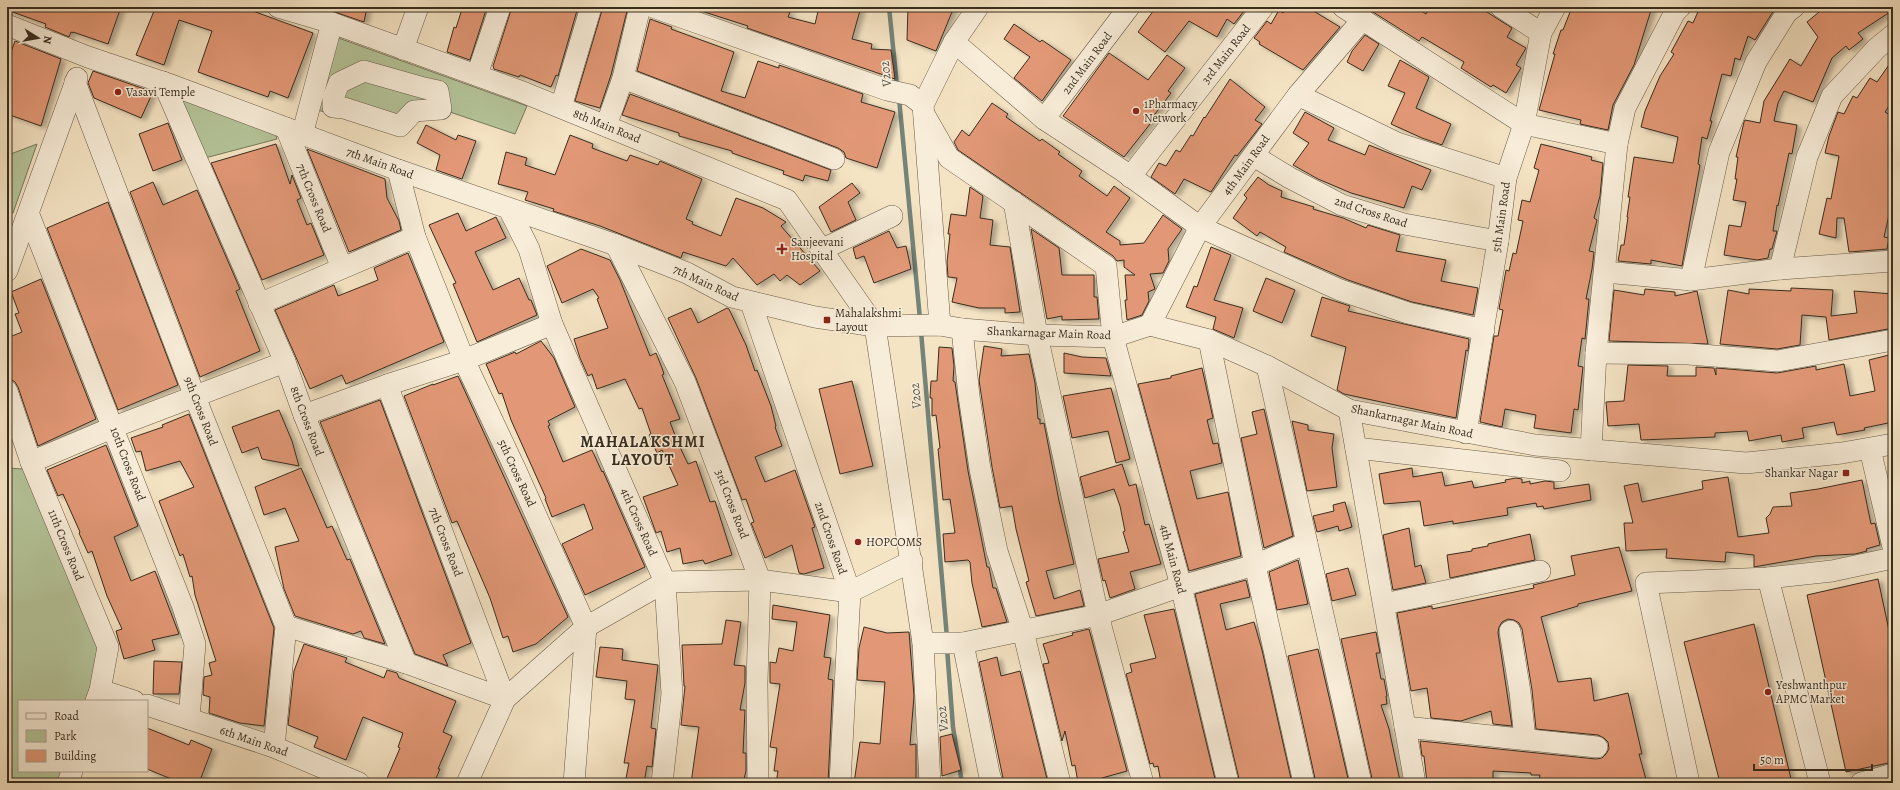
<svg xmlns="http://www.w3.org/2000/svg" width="1900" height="790" font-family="Alegreya,serif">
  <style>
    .green { fill: #b5c59a; stroke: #76795c }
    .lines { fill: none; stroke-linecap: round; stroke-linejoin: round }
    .stream { stroke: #74847a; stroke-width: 4.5 }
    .building { fill: #e29876; stroke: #382d1f; filter: url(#shadow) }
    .minor-casing { stroke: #675b48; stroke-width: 22 }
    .minor { stroke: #f8edd9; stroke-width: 21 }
    .poi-dot { fill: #8f2418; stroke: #f8edd9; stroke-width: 1.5 }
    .labels { text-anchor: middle; stroke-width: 3; stroke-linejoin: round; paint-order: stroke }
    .street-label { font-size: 12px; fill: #382d1f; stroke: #f8edd9 }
    .poi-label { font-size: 12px; fill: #382d1f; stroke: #f8edd9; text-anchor: start }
    .water-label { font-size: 13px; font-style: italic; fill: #515145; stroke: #f8edd9 }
    .district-label { font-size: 16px; font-weight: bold; letter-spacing: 1px; fill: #382d1f; stroke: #f8edd9 }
  </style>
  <defs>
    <filter id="shadow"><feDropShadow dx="4.5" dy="2.5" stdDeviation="2" flood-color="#0004"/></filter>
  </defs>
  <rect width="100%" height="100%" fill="#f5e4c4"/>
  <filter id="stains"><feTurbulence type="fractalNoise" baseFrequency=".005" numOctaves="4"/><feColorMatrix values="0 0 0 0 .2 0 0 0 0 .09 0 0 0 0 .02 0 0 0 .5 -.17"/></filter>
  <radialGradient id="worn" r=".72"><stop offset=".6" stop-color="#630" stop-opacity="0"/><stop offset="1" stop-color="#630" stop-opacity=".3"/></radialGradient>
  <g class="green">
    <polygon points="333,36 527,106 515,134 441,109 398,133 314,109"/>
    <polygon points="180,98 274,130 277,139 205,158"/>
    <polygon points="37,144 13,213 7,214 7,154 8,155"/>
    <polygon points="7,468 23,469 98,648 90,701 19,701 19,771 66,771 62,783 14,783 7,780"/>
  </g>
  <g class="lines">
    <g class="stream">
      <polyline points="889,7 897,86"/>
      <polyline points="899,98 920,319"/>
      <polyline points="921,331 947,638"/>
      <polyline points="947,648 953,727 962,783"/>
    </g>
  </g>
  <g class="building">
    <polygon points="7,7 121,7 108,44 73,32 73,33 71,32 69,37 45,27 46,24 7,10"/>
    <polygon points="148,7 242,7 313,33 288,98 270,91 268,97 198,72 212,31 179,20 164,65 136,55 154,11 148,9"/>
    <polygon points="320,7 367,7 364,22"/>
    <polygon points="471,7 487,7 470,60 447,52 454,27 456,28 462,9 471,11"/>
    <polygon points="512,7 578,7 558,76 556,75 551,87 520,75 519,77 494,69 493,66"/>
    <polygon points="603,7 628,7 611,75 600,108 575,101"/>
    <polygon points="689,7 771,7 790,12 788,17 815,24 819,7 861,7 852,39 872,44 871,49 891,50 895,79 747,28 748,26"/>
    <polygon points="908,7 954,7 936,51 907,40"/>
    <polygon points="1156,7 1247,7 1234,24 1227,19 1217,37 1189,21 1165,52 1138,32"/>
    <polygon points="1287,7 1307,7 1340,27 1303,70 1259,44 1260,42 1254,38 1267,21 1271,24 1279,10 1283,13"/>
    <polygon points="1365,7 1415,7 1426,14 1430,7 1479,7 1512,28 1507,37 1526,48 1516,65 1521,68 1506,93 1493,85 1491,87 1461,68 1464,62 1422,37 1419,41"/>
    <polygon points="1572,7 1652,7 1634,65 1613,105 1608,130 1580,124 1581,120 1539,110 1555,54 1553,54 1561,30 1563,30"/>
    <polygon points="1700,7 1776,7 1755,40 1748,36 1740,60 1735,58 1731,76 1722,74 1710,121 1712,121 1707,139 1702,137 1698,164 1700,165 1682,266 1651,260 1651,264 1618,261 1621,245 1624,245 1628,217 1627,217 1630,197 1628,197 1634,157 1673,163 1678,137 1641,127 1645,111 1660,76 1674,54 1671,52 1688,21 1693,23"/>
    <polygon points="1825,7 1893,7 1893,10 1858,33 1863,39 1849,50 1846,46 1832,58 1813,102 1784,91 1778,103 1774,121 1797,125 1792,154 1789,153 1778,206 1777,205 1773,231 1777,231 1772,249 1770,249 1768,258 1757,260 1724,255 1729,225 1741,227 1746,202 1733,200 1737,179 1735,179 1738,157 1736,157 1744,122 1745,120 1760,123 1764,101 1790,59 1801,66 1818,37 1807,22"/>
    <polygon points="650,19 672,27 671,29 734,52 721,91 745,98 758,61 779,68 779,65 863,94 861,102 895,112 877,168 846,158 844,152 838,148 637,71"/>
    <polygon points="1014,24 1040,42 1042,40 1071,60 1042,101 1014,78 1030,57 1004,39"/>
    <polygon points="1365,35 1379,44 1363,71 1347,62 1352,51"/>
    <polygon points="15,41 61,59 41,126 7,114 7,54 10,55"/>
    <polygon points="1109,53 1148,80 1167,55 1185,68 1168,91 1171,93 1152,118 1154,119 1124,157 1063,116"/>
    <polygon points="1893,59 1893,100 1885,112 1893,117 1893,197 1884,237 1889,238 1887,249 1849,252 1844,218 1837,218 1836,238 1819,234 1827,198 1831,199 1839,156 1825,153 1829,136 1838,112 1844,114 1853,96 1857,98 1870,78 1877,82"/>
    <polygon points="1400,60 1429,77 1416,108 1451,124 1442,145 1422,138 1391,124 1405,93 1388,86"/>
    <polygon points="93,71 153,92 141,118 94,98 88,83"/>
    <polygon points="1230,79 1265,107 1255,120 1262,124 1237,156 1235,155 1211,192 1184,179 1175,194 1151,177 1159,163 1166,166 1176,150 1180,152 1191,135 1193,136 1204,117 1205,118"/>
    <polygon points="630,94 831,170 828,181 805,175 803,181 783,174 784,171 732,153 732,151 679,136 679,133 622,115"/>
    <polygon points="992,103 1008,114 1006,117 1040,141 1042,139 1060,152 1058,154 1082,171 1079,176 1107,196 1114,186 1130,198 1106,232 1120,241 1120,245 1144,243 1163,215 1182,229 1168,249 1169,261 1163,273 1150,274 1155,289 1148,292 1149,301 1142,315 1127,320 1125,300 1127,300 1125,275 1135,275 1124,267 1124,260 1117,261 1113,256 958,150 954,142 962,130 969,136"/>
    <polygon points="1305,112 1334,128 1328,140 1365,155 1369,145 1431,170 1422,190 1412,186 1404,208 1351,193 1318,179 1293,165 1309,143 1293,133"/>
    <polygon points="168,123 182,160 153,171 139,134"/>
    <polygon points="426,125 456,140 458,135 476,141 462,179 436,170 440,155 417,143"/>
    <polygon points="570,135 593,144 592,148 627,161 630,155 658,165 660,161 702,179 686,219 693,222 692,224 721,236 736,198 763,208 786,222 781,226 820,271 800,285 787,275 780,281 774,274 757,285 733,258 726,266 683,252 681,258 600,226 553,211 554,209 525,200 528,192 498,184 506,152 527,158 525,165 555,175"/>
    <polygon points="276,144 290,184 292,175 301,198 297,200 307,225 311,223 324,255 262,280 211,163"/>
    <polygon points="1541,144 1592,157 1591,160 1603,163 1600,196 1594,218 1597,220 1589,251 1594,252 1592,269 1586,299 1589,299 1585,339 1582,338 1578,366 1583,367 1578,410 1574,409 1571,433 1534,428 1536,415 1505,409 1502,427 1480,422 1494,336 1498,336 1503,310 1499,309 1506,270 1509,271 1513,253 1516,254 1523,221 1518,220 1522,200 1530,202 1539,170 1534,168"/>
    <polygon points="307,149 385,179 387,198 399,221 401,230 349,252"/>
    <polygon points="1258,177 1269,185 1282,191 1281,197 1314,207 1313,209 1343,218 1366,228 1368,225 1400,235 1396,251 1446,260 1441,281 1478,288 1473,315 1412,302 1348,280 1284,252 1286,247 1260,232 1257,236 1233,218 1247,198 1244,195"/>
    <polygon points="153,182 163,205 197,190 240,289 236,291 260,351 200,377 130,192"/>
    <polygon points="852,183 860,193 848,202 856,220 831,232 819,207"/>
    <polygon points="970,187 983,196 980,218 993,220 990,245 1010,247 1020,312 1005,313 1005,308 979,308 952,302 957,278 948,277 947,262 950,234 948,234 951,214 966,216"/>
    <polygon points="108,202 178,385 118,410 47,228"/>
    <polygon points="458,213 466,231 496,217 506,238 475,252 493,290 519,278 529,300 531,300 537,315 477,342 453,284 456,283 429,225"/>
    <polygon points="1031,229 1059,248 1062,275 1094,275 1094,297 1097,297 1099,319 1062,320 1062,316 1047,319"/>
    <polygon points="889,231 897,248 906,246 911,269 874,283 864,256 856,259 853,248"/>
    <polygon points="1211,247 1231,255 1214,300 1243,308 1234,338 1213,329 1216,317 1186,307 1194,286 1197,287"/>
    <polygon points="581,249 610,260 620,280 650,356 656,353 662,368 664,374 662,375 680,419 670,422 678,443 688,464 696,461 710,502 715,501 732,555 705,564 703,560 683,564 680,548 667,552 661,531 656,533 643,497 678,485 662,450 657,453 649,435 651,434 642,408 639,409 625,379 597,389 592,374 588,376 580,358 574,339 608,328 597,299 599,298 593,289 562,303 547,266"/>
    <polygon points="408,253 444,342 346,384 342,375 310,389 275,310 334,285 338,296 378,280 374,268"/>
    <polygon points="1266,278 1295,290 1282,323 1253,311"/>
    <polygon points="41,279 96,419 38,446 18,387 15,382 7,377 7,338 22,332 15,314 19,313 11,292"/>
    <polygon points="1791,288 1833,290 1831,316 1857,313 1854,291 1893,294 1893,328 1829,340 1826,317 1802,315 1800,345 1777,349 1720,344 1728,290 1749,294 1749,289 1791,291"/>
    <polygon points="1645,289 1675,292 1675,296 1697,291 1708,344 1609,341 1614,290 1644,295"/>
    <polygon points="1322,297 1350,306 1348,311 1469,339 1468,351 1466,350 1456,418 1344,394 1337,390 1346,347 1311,336"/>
    <polygon points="691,308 698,323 727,308 729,309 746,345 755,371 757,370 771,406 776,426 775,427 782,446 755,457 765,482 795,470 815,527 812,528 824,568 804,574 799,573 792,545 765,558 751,523 754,522 746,499 742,500 696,378 668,318"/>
    <polygon points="541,341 554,358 575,407 548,421 550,425 548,426 563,462 592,450 602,472 603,471 645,567 585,595 562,544 593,529 584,504 552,517 545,499 546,498 511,420 502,393 499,394 486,364 515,352 516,354"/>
    <polygon points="984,346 1002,349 1001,356 1029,354 1035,383 1038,419 1040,419 1040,424 1044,423 1059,501 1074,564 1046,571 1054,599 1080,590 1084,606 1036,616 1026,582 1029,581 1016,529 1012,506 1000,508 992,467 979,380"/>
    <polygon points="939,347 952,348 954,366 953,381 955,382 968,471 987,567 989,567 993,588 996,588 1007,622 982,627 972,583 970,562 968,560 945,562 943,534 955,533 950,499 943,500 938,449 940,448 936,415 932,416 932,398 930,398 931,381 937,381"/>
    <polygon points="1064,353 1082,357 1106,358 1111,376 1064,373"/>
    <polygon points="1893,354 1893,422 1864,428 1865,430 1837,435 1834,422 1802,428 1804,438 1782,442 1781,435 1749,441 1747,431 1715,433 1715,437 1641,440 1639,424 1608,426 1606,402 1624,401 1628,365 1668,366 1667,376 1696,376 1696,367 1714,368 1716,375 1716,368 1777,373 1816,366 1816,370 1844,364 1850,396 1875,391 1869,360"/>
    <polygon points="1202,368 1213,418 1207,420 1213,444 1218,443 1222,463 1190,471 1197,499 1228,492 1241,556 1189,571 1138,384 1171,378 1171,376"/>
    <polygon points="458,376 568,617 536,644 513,652 508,636 503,638 490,598 457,521 452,523 404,396 433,384 433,385"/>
    <polygon points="852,381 873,466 840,474 819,389"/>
    <polygon points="1111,388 1130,459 1116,463 1108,431 1072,438 1063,396"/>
    <polygon points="380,400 471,643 443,655 448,666 415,654 320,422"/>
    <polygon points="1264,409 1293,536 1264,548 1241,438 1257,434 1252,412"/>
    <polygon points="279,410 292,441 299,466 262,459 258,447 242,453 232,427"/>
    <polygon points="189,414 274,628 264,726 240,723 209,713 210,697 203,695 204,677 212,675 209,663 216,661 195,595 192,576 190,577 183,554 180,556 159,501 194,487 180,461 146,471 141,451 136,452 131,438 163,427 162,425"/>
    <polygon points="1292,421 1308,425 1308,430 1334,434 1332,448 1337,487 1307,491"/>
    <polygon points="106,445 138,526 114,537 131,581 155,571 179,634 152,640 155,650 124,659 116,631 122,629 107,596 92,551 88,553 79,533 80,532 63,494 58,496 47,470"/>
    <polygon points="1122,464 1129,486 1136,484 1145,525 1149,524 1161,564 1130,572 1135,589 1110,598 1105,580 1103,581 1098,559 1129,552 1123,532 1125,531 1120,506 1114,489 1085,498 1080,477"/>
    <polygon points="301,468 327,528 332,526 347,560 350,559 385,644 364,638 361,631 353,634 295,616 284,589 275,547 299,541 285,508 264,515 255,487"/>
    <polygon points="1412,468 1413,477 1442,472 1445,486 1472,481 1474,488 1506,482 1505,480 1516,478 1522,479 1522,483 1530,481 1530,484 1545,481 1554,482 1554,489 1589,484 1591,500 1544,509 1543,506 1537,507 1536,503 1507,508 1508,515 1453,524 1453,521 1424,526 1420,501 1384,504 1379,474"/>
    <polygon points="1728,477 1738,537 1769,533 1766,518 1770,514 1773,507 1792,506 1790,493 1818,489 1862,480 1871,524 1875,523 1880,545 1866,549 1867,551 1855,554 1816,556 1754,567 1754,555 1726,552 1725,562 1666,558 1667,549 1626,551 1624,523 1633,523 1624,486 1638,483 1642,502 1703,489 1702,481"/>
    <polygon points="1345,502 1352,527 1339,531 1338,526 1317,532 1313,516 1334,511 1333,505"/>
    <polygon points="1409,528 1415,567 1421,565 1426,583 1393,590 1383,535"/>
    <polygon points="1530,534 1535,560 1450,578 1447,555 1472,551 1472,549 1488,546 1488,544"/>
    <polygon points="1619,547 1632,591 1578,604 1578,606 1541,617 1558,682 1591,678 1594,701 1628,693 1642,754 1639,754 1647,783 1539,783 1540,775 1531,775 1531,773 1493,771 1493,783 1427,783 1424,756 1422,756 1420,741 1596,759 1602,758 1606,754 1609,749 1608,742 1604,738 1598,735 1536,729 1532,690 1522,629 1519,623 1514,620 1508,619 1502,622 1499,627 1498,633 1512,726 1493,724 1491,711 1461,721 1431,718 1427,688 1411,691 1397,613 1432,606 1432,609 1534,588 1533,585 1575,575 1571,556"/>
    <polygon points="1298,560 1308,604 1277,610 1269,572"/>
    <polygon points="1348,568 1356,595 1332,601 1326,574"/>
    <polygon points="1878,579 1893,649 1893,762 1846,772 1807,595"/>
    <polygon points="1246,580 1250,597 1220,604 1226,630 1254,622 1262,650 1292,783 1240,783 1195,594"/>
    <polygon points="773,605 830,615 824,657 831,658 828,679 833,680 828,783 776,783 778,771 774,771 777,748 770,747 780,684 770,683 770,662 776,663 779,648 793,651 797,622 772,619"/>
    <polygon points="1174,609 1216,783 1161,783 1158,766 1154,767 1153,763 1150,764 1126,674 1132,672 1130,664 1156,658 1144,615"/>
    <polygon points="726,620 741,622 734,665 745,666 745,683 740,710 745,710 743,753 746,753 746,771 743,783 691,783 699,727 681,725 685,686 684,686 682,645 722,644"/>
    <polygon points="1754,624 1792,783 1720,783 1684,642"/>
    <polygon points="864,627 887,633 909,632 914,696 910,745 916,744 916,782 854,783 860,742 880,744 885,682 857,680 859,648"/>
    <polygon points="1089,629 1127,771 1102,778 1102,779 1078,783 1075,765 1072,766 1065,731 1062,741 1043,664 1049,663 1043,644 1073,635 1072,633"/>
    <polygon points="1376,632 1380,653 1376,653 1381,679 1384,679 1387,696 1386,696 1387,704 1381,705 1389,729 1400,781 1392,783 1373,783 1341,639"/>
    <polygon points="304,644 347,658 345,662 384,678 387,670 397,673 399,678 456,701 443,732 452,736 438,769 440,769 434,783 385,783 400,748 398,747 403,733 363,717 346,760 314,747 318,737 288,725 294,671"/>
    <polygon points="600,647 623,649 622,660 658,665 651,728 656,729 652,767 647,766 644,783 625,783 629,763 624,763 635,700 625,699 627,681 596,677"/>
    <polygon points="1318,649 1349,783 1316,783 1288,656"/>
    <polygon points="997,657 1001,676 1020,671 1048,783 1004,783 979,662"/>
    <polygon points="154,661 182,662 179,694 153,694"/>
    <polygon points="147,728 189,745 191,740 212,749 199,783 181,783 147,769"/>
    <polygon points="952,734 961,770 942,776 940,737"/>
  </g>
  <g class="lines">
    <defs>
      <g id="minor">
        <polyline points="278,7 332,23 520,91 787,200 875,326 923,643 930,783"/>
        <polyline points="653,7 887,90 910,95 923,105"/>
        <polyline points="1343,7 1524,124 1617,144"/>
        <polyline points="1501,7 1541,33"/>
        <polyline points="7,25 88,57 174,86 398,170 616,245 687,273 732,297 815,317 875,326 940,325 962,329 1037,335 1113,337 1150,325 1209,340 1267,366 1349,410 1535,445 1746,463 1842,453 1893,444"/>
        <polyline points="954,42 1044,119 1123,171 1200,227 1340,290 1408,313 1484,330"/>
        <polyline points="403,49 418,7"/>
        <polygon points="364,71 424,88 438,91 441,109 414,111 400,126 344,108 333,107 333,98 339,83"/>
        <polyline points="477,75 500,7"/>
        <polyline points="623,78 834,159"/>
        <polyline points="75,82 195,397 286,626 274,747"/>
        <polyline points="163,82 285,362 304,415 406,663 505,699"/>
        <polyline points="1298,95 1397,143 1506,178"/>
        <polyline points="561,107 591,7"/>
        <polyline points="924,114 949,158 1106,266 1113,337 1181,586 1228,783"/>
        <polyline points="1044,119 1129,7"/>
        <polyline points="606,126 623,78 640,7"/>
        <polyline points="286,128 342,268"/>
        <polyline points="302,135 332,23"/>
        <polyline points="1254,156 1290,178 1342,205 1404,224 1498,241"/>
        <polyline points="398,170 415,237 464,360 518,475 586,627 574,783"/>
        <polyline points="1130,177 1263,7"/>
        <polyline points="1014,202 1037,335 1098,615 1143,783"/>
        <polyline points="509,209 529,249 552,324 665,582 672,694 662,783"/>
        <polyline points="29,215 183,607 195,644 189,719"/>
        <polyline points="616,245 685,382 760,580 757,682 758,783"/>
        <polyline points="821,250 892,216"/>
        <polyline points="1780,269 1807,157 1832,96 1877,48 1893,35"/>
        <polyline points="7,271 77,78"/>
        <polyline points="1605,272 1691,280 1780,269 1893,261"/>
        <polyline points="1691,280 1719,152 1756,62 1787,12 1794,7"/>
        <polyline points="751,303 850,592 840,783"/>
        <polyline points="259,304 415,237"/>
        <polyline points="940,325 923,105 954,42 978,7"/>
        <polyline points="1150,325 1200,227 1298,95 1363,19"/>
        <polyline points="962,329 969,396 980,469 997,551 1023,631 1060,783"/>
        <polyline points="1209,340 1255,565 1304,783"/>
        <polyline points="1596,353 1688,354 1778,361 1893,340"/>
        <polyline points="1267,366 1361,783"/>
        <polyline points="387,385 505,699"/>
        <polyline points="7,391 31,462 108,647 100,690 96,701"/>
        <polyline points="1349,410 1415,783"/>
        <polyline points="304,415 387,385 464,360 552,324"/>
        <polyline points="1466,433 1498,241 1506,178 1524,124 1541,33 1555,7"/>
        <polyline points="1356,448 1560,471"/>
        <polyline points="1870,449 1893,547"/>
        <polyline points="1591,450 1596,353 1617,144 1625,108 1675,12 1680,7"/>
        <polyline points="31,462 114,427 285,362"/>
        <polyline points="1768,578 1820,783"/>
        <polyline points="1384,604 1540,571"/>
        <polyline points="286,626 406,663"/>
        <polyline points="1510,631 1520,692 1525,739"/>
        <polyline points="923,643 963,643 1098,615 1181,586 1255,565 1307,543"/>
        <polyline points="963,643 989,773 992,783"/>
        <polyline points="100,690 134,701"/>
        <polyline points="147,705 274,747 359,783"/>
        <polyline points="1405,727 1597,747"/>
        <polyline points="68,783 72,771"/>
        <polyline points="467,783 505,699 586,627 665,582 760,580 850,592 912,561"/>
        <polyline points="1689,783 1646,583 1768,578 1832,571 1893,558"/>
        <polyline points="1861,783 1893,774"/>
      </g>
    </defs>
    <use href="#minor" class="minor-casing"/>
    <use href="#minor" class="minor"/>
  </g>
  <g class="poi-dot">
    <circle cx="118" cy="92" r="4"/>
    <circle cx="1136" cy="111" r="4"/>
    <path d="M780 243h4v4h4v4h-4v4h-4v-4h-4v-4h4z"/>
    <rect x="823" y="316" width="8" height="8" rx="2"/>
    <rect x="1842" y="469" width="8" height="8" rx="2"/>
    <circle cx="858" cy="542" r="4"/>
    <circle cx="1768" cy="692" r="4"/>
  </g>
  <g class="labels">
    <g class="street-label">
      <text transform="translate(1226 54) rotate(-52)" y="4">3rd Main Road</text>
      <text transform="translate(1087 63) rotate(-53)" y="4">2nd Main Road</text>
      <text transform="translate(607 126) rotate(22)" y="4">8th Main Road</text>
      <text transform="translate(380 163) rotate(20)" y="4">7th Main Road</text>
      <text transform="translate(1246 165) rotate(-54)" y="4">4th Main Road</text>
      <text transform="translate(314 198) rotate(68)" y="4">7th Cross Road</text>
      <text transform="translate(1371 212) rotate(18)" y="4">2nd Cross Road</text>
      <text transform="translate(1501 217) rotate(-82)" y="4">5th Main Road</text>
      <text transform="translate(706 283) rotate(25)" y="4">7th Main Road</text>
      <text transform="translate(1049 333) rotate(2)" y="4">Shankarnagar Main Road</text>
      <text transform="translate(201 411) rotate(69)" y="4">9th Cross Road</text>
      <text transform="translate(307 421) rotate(69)" y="4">8th Cross Road</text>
      <text transform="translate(1412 421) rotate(12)" y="4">Shankarnagar Main Road</text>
      <text transform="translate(128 464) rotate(69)" y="4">10th Cross Road</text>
      <text transform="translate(517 473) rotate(65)" y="4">5th Cross Road</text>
      <text transform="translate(732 504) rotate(69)" y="4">3rd Cross Road</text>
      <text transform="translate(639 522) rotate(66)" y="4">4th Cross Road</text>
      <text transform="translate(831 538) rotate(71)" y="4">2nd Cross Road</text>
      <text transform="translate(446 542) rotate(69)" y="4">7th Cross Road</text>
      <text transform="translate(66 545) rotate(68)" y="4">11th Cross Road</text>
      <text transform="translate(1173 559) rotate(75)" y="4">4th Main Road</text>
      <text transform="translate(254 741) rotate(19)" y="4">6th Main Road</text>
    </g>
    <g class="poi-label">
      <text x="126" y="96">Vasavi Temple</text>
      <text x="1144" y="108">1Pharmacy<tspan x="1144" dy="14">Network</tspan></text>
      <text x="791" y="246">Sanjeevani<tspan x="791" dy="14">Hospital</tspan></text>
      <text x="835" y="317">Mahalakshmi<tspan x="835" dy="14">Layout</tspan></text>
      <text x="1838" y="477" text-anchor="end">Shankar Nagar</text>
      <text x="866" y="546">HOPCOMS</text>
      <text x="1776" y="689">Yeshwanthpur<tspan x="1776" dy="14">APMC Market</tspan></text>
    </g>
    <g class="water-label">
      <text transform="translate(885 74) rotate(-96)" y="5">V202</text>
      <text transform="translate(915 396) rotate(-95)" y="5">V202</text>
      <text transform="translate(942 719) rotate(-96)" y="5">V202</text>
    </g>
    <g class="district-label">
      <text x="643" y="447">MAHALAKSHMI<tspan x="643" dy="18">LAYOUT</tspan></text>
    </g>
  </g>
  <rect width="1900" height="790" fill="none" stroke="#f5e4c4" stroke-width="24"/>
  <rect x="8" y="8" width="1884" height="774" fill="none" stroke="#382d1f" stroke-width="2"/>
  <rect x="12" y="12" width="1876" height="766" fill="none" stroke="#382d1f"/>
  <rect x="18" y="700" width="130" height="72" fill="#f8edd9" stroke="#aba08f"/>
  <rect x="26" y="713" width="20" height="6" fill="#f8edd9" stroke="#aba08f"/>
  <text x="54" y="720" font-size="12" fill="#382d1f">Road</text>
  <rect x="26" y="730" width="20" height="12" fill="#b5c59a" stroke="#aba08f"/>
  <text x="54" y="740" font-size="12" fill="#382d1f">Park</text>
  <rect x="26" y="750" width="20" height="12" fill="#e29876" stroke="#aba08f"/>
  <text x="54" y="760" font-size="12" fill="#382d1f">Building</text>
  <g transform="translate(38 38) rotate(101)" stroke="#f8edd9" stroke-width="3" paint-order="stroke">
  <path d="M0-3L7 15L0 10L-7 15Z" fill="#382d1f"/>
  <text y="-6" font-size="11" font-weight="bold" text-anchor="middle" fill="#382d1f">N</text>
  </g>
  <path d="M1754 764v6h118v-6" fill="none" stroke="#382d1f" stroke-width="2"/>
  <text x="1760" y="764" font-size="12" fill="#382d1f" stroke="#f8edd9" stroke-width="3" paint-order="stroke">50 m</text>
  <rect width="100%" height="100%" filter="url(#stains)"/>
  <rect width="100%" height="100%" fill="url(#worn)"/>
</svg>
